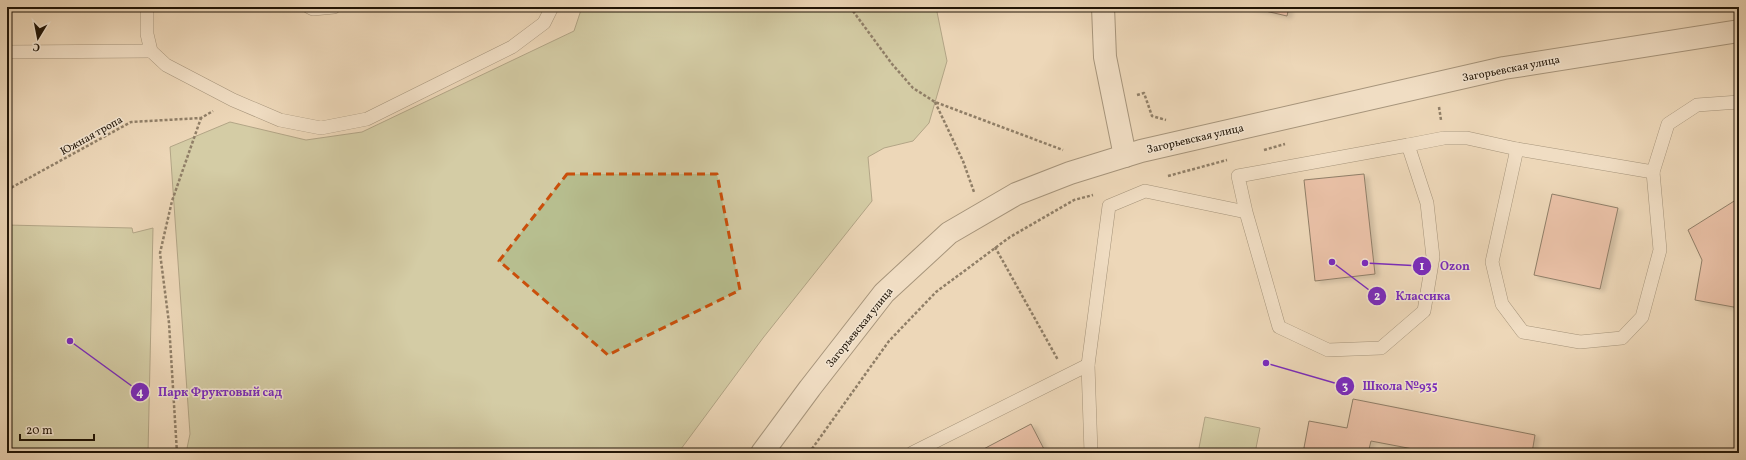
<svg xmlns="http://www.w3.org/2000/svg" width="1746" height="460" font-family="Vollkorn,serif">
  <style>
    .green { fill: #b7be8f; stroke: #6c694a }
    .building { fill: #e6a693; stroke: #201406; filter: url(#shadow) }
    .lines { fill: none; stroke-linecap: round; stroke-linejoin: round }
    .lane-casing { stroke: #534532; stroke-width: 14 }
    .street-casing { stroke: #534532; stroke-width: 24 }
    .path { stroke: #201406; stroke-width: 2.5; stroke-dasharray: 3 2; stroke-linecap: butt }
    .lane { stroke: #f3e5d1; stroke-width: 13 }
    .street { stroke: #f3e5d1; stroke-width: 22 }
    .marked { fill: none; stroke: #ca4f0b; stroke-width: 3; stroke-dasharray: 8 5; stroke-linejoin: round }
    .labels { text-anchor: middle; stroke-width: 3; stroke-linejoin: round; paint-order: stroke }
    .street-label { font-size: 11px; fill: #201406; stroke: #f3e5d1 }
    .leader { fill: none; stroke: #7b2cbf; stroke-width: 1.5 }
    .callout-dot { fill: #7b2cbf; stroke: #f3e5d1; stroke-width: 1.5 }
    .mark-label { font-size: 12px; text-anchor: middle; font-weight: bold; fill: #fff }
    .callout-label { font-size: 12px; text-anchor: middle; font-weight: bold; fill: #7b2cbf; stroke: #f3e5d1; stroke-width: 3; stroke-linejoin: round; paint-order: stroke }
  </style>
  <defs>
    <filter id="shadow"><feDropShadow dx="4.5" dy="2.5" stdDeviation="2" flood-color="#0004"/></filter>
  </defs>
  <rect width="100%" height="100%" fill="#edd7b8"/>
  <filter id="stains"><feTurbulence type="fractalNoise" baseFrequency=".005" numOctaves="4"/><feColorMatrix values="0 0 0 0 .2 0 0 0 0 .09 0 0 0 0 .02 0 0 0 .5 -.17"/></filter>
  <radialGradient id="worn" r=".72"><stop offset=".6" stop-color="#630" stop-opacity="0"/><stop offset="1" stop-color="#630" stop-opacity=".3"/></radialGradient>
  <g class="green">
    <polygon points="582,7 936,7 947,61 929,123 913,141 884,148 868,157 872,201 763,338 678,453 186,453 190,434 170,147 230,122 306,140 362,132 574,31"/>
    <polygon points="7,225 132,228 133,233 153,228 148,453 7,453"/>
    <polygon points="1205,417 1260,428 1255,453 1198,453"/>
  </g>
  <g class="building">
    <polygon points="1248,7 1289,7 1287,16"/>
    <polygon points="1364,174 1375,274 1315,281 1304,180"/>
    <polygon points="1552,194 1618,208 1600,289 1534,275"/>
    <polygon points="1739,198 1739,308 1695,300 1702,260 1688,230"/>
    <polygon points="1353,399 1535,435 1532,453 1434,453 1371,441 1368,453 1303,453 1309,421 1347,428"/>
    <polygon points="1031,424 1046,453 976,453"/>
  </g>
  <g class="lines">
    <defs>
      <g id="lane">
        <polyline points="147,7 147,34 151,51 166,65 233,100 280,120 321,128 367,119 512,47 544,23 552,7"/>
        <polyline points="309,7 313,9 334,7"/>
        <polyline points="7,52 151,51"/>
        <polyline points="1408,145 1444,138 1467,138 1517,149 1653,172 1668,124 1697,105 1739,102"/>
        <polyline points="1517,149 1492,262 1502,304 1523,332 1580,342 1622,338 1642,317 1660,250 1653,172"/>
        <polyline points="1088,365 1109,206 1145,191 1246,212 1279,327 1328,350 1381,348 1424,311 1433,257 1427,203 1408,145 1238,176 1246,212"/>
        <polyline points="912,453 1088,365 1091,453"/>
      </g>
      <g id="street">
        <polyline points="1103,7 1105,57 1125,156"/>
        <polyline points="762,453 810,388 884,293 949,233 1016,194 1070,173 1141,151 1504,68 1739,31"/>
      </g>
    </defs>
    <use href="#lane" class="lane-casing"/>
    <use href="#street" class="street-casing"/>
    <g class="path">
      <polyline points="850,7 892,64 913,88 935,102 1063,150"/>
      <polyline points="1137,95 1144,93 1152,116 1166,120"/>
      <polyline points="935,102 963,161 974,192"/>
      <polyline points="1439,107 1441,120"/>
      <polyline points="1264,150 1285,144"/>
      <polyline points="1168,176 1227,160"/>
      <polyline points="7,190 131,122 201,118 213,111"/>
      <polyline points="995,247 1058,360"/>
      <polyline points="177,453 169,323 160,253 172,201 201,118"/>
      <polyline points="809,453 889,341 936,292 1010,237 1074,200 1093,195"/>
    </g>
    <use href="#lane" class="lane"/>
    <use href="#street" class="street"/>
  </g>
  <path d="M0 0H1746V460H0ZM567,174H717L740,290L608,355L499,261Z" fill="#edd7b8" fill-opacity=".55" fill-rule="evenodd"/>
  <path class="marked" d="M567,174H717L740,290L608,355L499,261Z"/>
  <g class="labels">
    <g class="street-label">
      <text transform="translate(1511 68) rotate(-11)" y="4">Загорьевская улица</text>
      <text transform="translate(91 135) rotate(-29)" y="4">Южная тропа</text>
      <text transform="translate(1195 138) rotate(-13)" y="4">Загорьевская улица</text>
      <text transform="translate(859 327) rotate(-51)" y="4">Загорьевская улица</text>
    </g>
  </g>
  <path class="leader" d="M1365 263L1422 266M1332 262L1377 296M1266 363L1345 386M70 341L140 392"/>
  <g class="callout-dot">
    <circle cx="1365" cy="263" r="4"/>
    <circle cx="1332" cy="262" r="4"/>
    <circle cx="1266" cy="363" r="4"/>
    <circle cx="70" cy="341" r="4"/>
    <circle cx="1422" cy="266" r="10"/>
    <circle cx="1377" cy="296" r="10"/>
    <circle cx="1345" cy="386" r="10"/>
    <circle cx="140" cy="392" r="10"/>
  </g>
  <g class="mark-label">
    <text x="1422" y="270">1</text>
    <text x="1377" y="300">2</text>
    <text x="1345" y="390">3</text>
    <text x="140" y="396">4</text>
  </g>
  <g class="callout-label">
    <text x="1455" y="270">Ozon</text>
    <text x="1423" y="300">Классика</text>
    <text x="1400" y="390">Школа №935</text>
    <text x="220" y="396">Парк Фруктовый сад</text>
  </g>
  <rect width="1746" height="460" fill="none" stroke="#edd7b8" stroke-width="24"/>
  <rect x="8" y="8" width="1730" height="444" fill="none" stroke="#201406" stroke-width="2"/>
  <rect x="12" y="12" width="1722" height="436" fill="none" stroke="#201406"/>
  <g transform="translate(38 38) rotate(190)" stroke="#f3e5d1" stroke-width="3" paint-order="stroke">
  <path d="M0-3L7 15L0 10L-7 15Z" fill="#201406"/>
  <text y="-6" font-size="11" font-weight="bold" text-anchor="middle" fill="#201406">С</text>
  </g>
  <path d="M20 434v6h74v-6" fill="none" stroke="#201406" stroke-width="2"/>
  <text x="26" y="434" font-size="12" fill="#201406" stroke="#f3e5d1" stroke-width="3" paint-order="stroke">20 m</text>
  <rect width="100%" height="100%" filter="url(#stains)"/>
  <rect width="100%" height="100%" fill="url(#worn)"/>
</svg>
